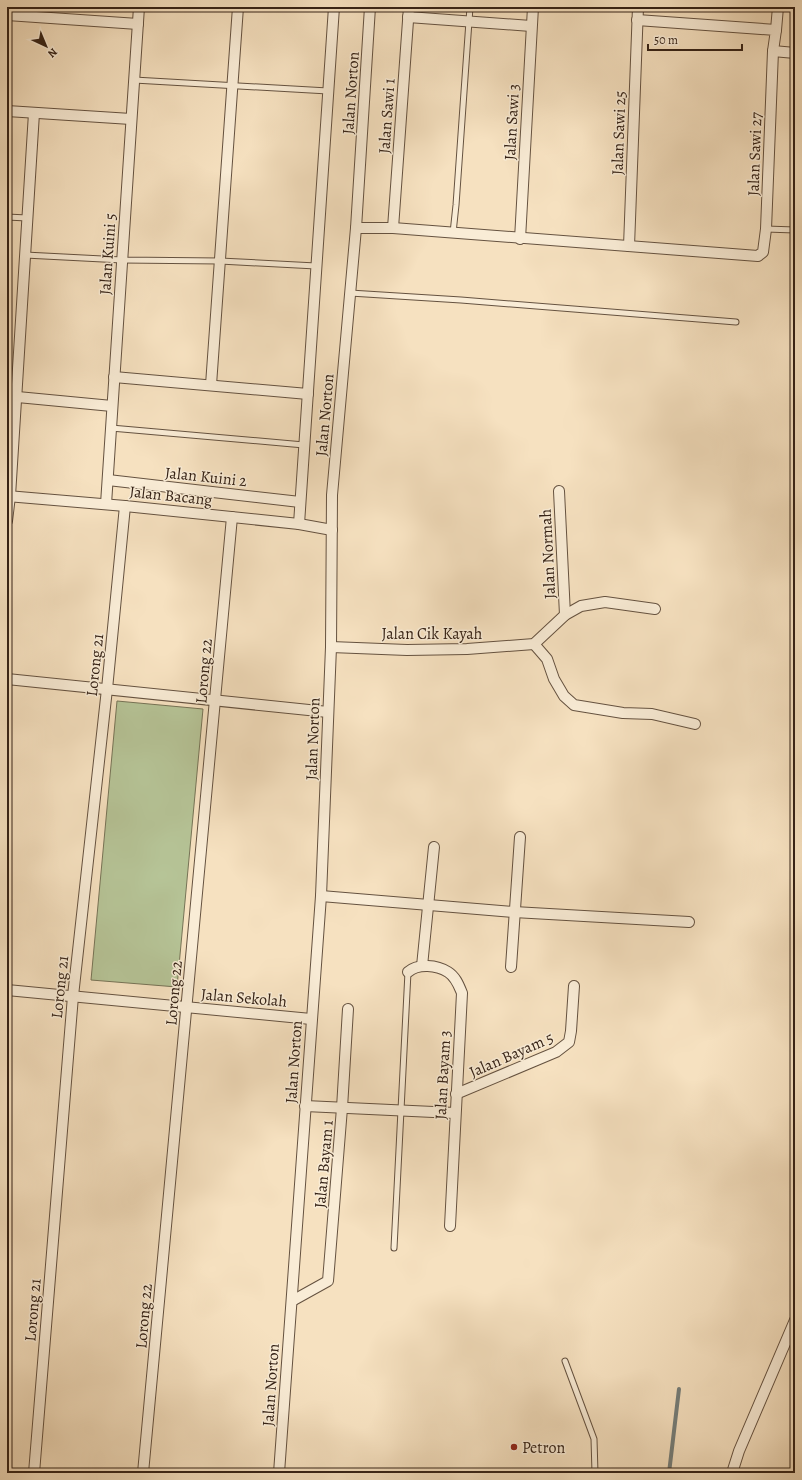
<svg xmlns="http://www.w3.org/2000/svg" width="802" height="1480" font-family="Alegreya,serif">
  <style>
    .pitch { fill: #b6c497; stroke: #767356 }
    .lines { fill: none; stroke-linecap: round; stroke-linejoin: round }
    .stream { stroke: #757e7a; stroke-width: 4 }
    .service-casing { stroke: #655240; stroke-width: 7 }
    .minor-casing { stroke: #655240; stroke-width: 12 }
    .service { stroke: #f9ecd6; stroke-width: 5 }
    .minor { stroke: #f9ecd6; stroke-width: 10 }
    .poi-dot { fill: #8f2418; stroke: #f9ecd6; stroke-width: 1.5 }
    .labels { text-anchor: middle; stroke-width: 3; stroke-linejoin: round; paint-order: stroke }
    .street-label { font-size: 16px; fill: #352216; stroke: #f9ecd6 }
    .poi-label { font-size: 16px; fill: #352216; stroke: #f9ecd6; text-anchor: start }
  </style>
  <rect width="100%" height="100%" fill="#f6e1c0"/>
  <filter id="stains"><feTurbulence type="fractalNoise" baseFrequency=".005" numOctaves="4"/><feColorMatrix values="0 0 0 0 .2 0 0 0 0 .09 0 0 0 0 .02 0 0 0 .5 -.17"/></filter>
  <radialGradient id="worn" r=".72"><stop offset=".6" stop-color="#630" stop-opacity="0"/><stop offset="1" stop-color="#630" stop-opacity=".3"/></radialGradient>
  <polygon class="pitch" points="117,701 203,709 177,987 91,980"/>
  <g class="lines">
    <polyline class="stream" points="669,1473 679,1389"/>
    <defs>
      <g id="service">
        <polyline points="134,80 328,91"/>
        <polyline points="7,217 27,218"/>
        <polyline points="766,229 795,230"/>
        <polyline points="453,233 456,205 470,7"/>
        <polyline points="25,255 122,260 220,261 316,266"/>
        <polyline points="350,293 461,300 736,322"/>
        <polyline points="111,428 304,445"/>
        <polyline points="394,1248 408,972"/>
        <polyline points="565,1361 594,1439 595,1473"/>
      </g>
      <g id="minor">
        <polyline points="7,15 138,24"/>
        <polyline points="408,17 531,26"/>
        <polyline points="776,30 778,7"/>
        <polyline points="773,51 795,53"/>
        <polyline points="7,111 131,119"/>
        <polyline points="356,228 393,228 758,256 763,252 766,229 773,51 776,30 637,20"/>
        <polyline points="393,228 409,7"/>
        <polyline points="520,239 533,7"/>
        <polyline points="629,246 638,7"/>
        <polyline points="114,377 308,394"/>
        <polyline points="211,385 238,7"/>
        <polyline points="7,396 112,406"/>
        <polyline points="108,480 300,502"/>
        <polyline points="559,491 565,615"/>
        <polyline points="7,496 125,506 299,524 332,530"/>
        <polyline points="106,504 139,7"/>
        <polyline points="7,521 10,496 34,113"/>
        <polyline points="299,524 334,7"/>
        <polyline points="534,644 547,659 554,679 564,696 574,705 623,713 652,714 695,724"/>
        <polyline points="331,647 407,650 467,649 534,644 565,615 581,606 605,602 655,609"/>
        <polyline points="7,679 328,712"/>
        <polyline points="321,896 514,912 689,922"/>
        <polyline points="422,966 434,847"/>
        <polyline points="511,967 520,837"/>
        <path d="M408,972C418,963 437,965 448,972C456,977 459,986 462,993L450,1226"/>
        <polyline points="7,990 311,1019"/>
        <polyline points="456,1094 556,1052 569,1042 571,1031 574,986"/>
        <polyline points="305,1106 455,1113"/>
        <polyline points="292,1301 328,1281 342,1108 348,1009"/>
        <polyline points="34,1473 73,996 107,689 125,506"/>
        <polyline points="143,1473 232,517"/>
        <polyline points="279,1473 321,896 331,647 332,495 356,228 370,7"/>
        <polyline points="732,1473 739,1451 795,1320"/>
      </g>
    </defs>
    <use href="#service" class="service-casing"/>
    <use href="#minor" class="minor-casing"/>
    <use href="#service" class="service"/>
    <use href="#minor" class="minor"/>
  </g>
  <circle class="poi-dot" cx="514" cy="1447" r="4"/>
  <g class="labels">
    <g class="street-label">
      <text transform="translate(350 93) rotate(-86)" y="6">Jalan Norton</text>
      <text transform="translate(386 116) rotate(-86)" y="6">Jalan Sawi 1</text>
      <text transform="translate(511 122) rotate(-87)" y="6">Jalan Sawi 3</text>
      <text transform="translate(618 133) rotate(-88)" y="6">Jalan Sawi 25</text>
      <text transform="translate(754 154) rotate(-88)" y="6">Jalan Sawi 27</text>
      <text transform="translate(107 254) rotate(-86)" y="6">Jalan Kuini 5</text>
      <text transform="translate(324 415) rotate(-85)" y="6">Jalan Norton</text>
      <text transform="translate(206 476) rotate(6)" y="6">Jalan Kuini 2</text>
      <text transform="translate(171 495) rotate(6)" y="6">Jalan Bacang</text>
      <text transform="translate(547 554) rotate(-93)" y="6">Jalan Normah</text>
      <text x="432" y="639">Jalan Cik Kayah</text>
      <text transform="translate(94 665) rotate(-84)" y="6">Lorong 21</text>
      <text transform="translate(203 671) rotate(-85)" y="6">Lorong 22</text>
      <text transform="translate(312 739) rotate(-88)" y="6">Jalan Norton</text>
      <text transform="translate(59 987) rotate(-84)" y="6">Lorong 21</text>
      <text transform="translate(173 993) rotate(-85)" y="6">Lorong 22</text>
      <text transform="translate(244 997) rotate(5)" y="6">Jalan Sekolah</text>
      <text transform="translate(511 1054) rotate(-24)" y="6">Jalan Bayam 5</text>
      <text transform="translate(293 1062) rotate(-86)" y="6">Jalan Norton</text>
      <text transform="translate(442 1075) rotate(-87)" y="6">Jalan Bayam 3</text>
      <text transform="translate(323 1164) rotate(-85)" y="6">Jalan Bayam 1</text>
      <text transform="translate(32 1310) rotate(-85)" y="6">Lorong 21</text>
      <text transform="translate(143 1316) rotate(-85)" y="6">Lorong 22</text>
      <text transform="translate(270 1385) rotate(-86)" y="6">Jalan Norton</text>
    </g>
    <g class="poi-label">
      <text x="522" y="1453">Petron</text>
    </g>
  </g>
  <rect width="802" height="1480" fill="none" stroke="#f6e1c0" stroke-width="24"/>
  <rect x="8" y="8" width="786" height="1464" fill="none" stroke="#352216" stroke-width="2"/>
  <rect x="12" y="12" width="778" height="1456" fill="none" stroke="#352216"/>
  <g transform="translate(46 46) rotate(136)" stroke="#f9ecd6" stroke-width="3" paint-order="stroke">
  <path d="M0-3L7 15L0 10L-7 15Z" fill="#352216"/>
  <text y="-6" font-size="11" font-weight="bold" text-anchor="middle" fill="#352216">N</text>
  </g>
  <path d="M648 44v6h94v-6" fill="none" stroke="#352216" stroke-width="2"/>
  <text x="654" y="44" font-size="12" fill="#352216" stroke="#f9ecd6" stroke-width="3" paint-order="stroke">50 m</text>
  <rect width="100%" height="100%" filter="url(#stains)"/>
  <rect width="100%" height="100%" fill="url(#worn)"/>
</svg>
